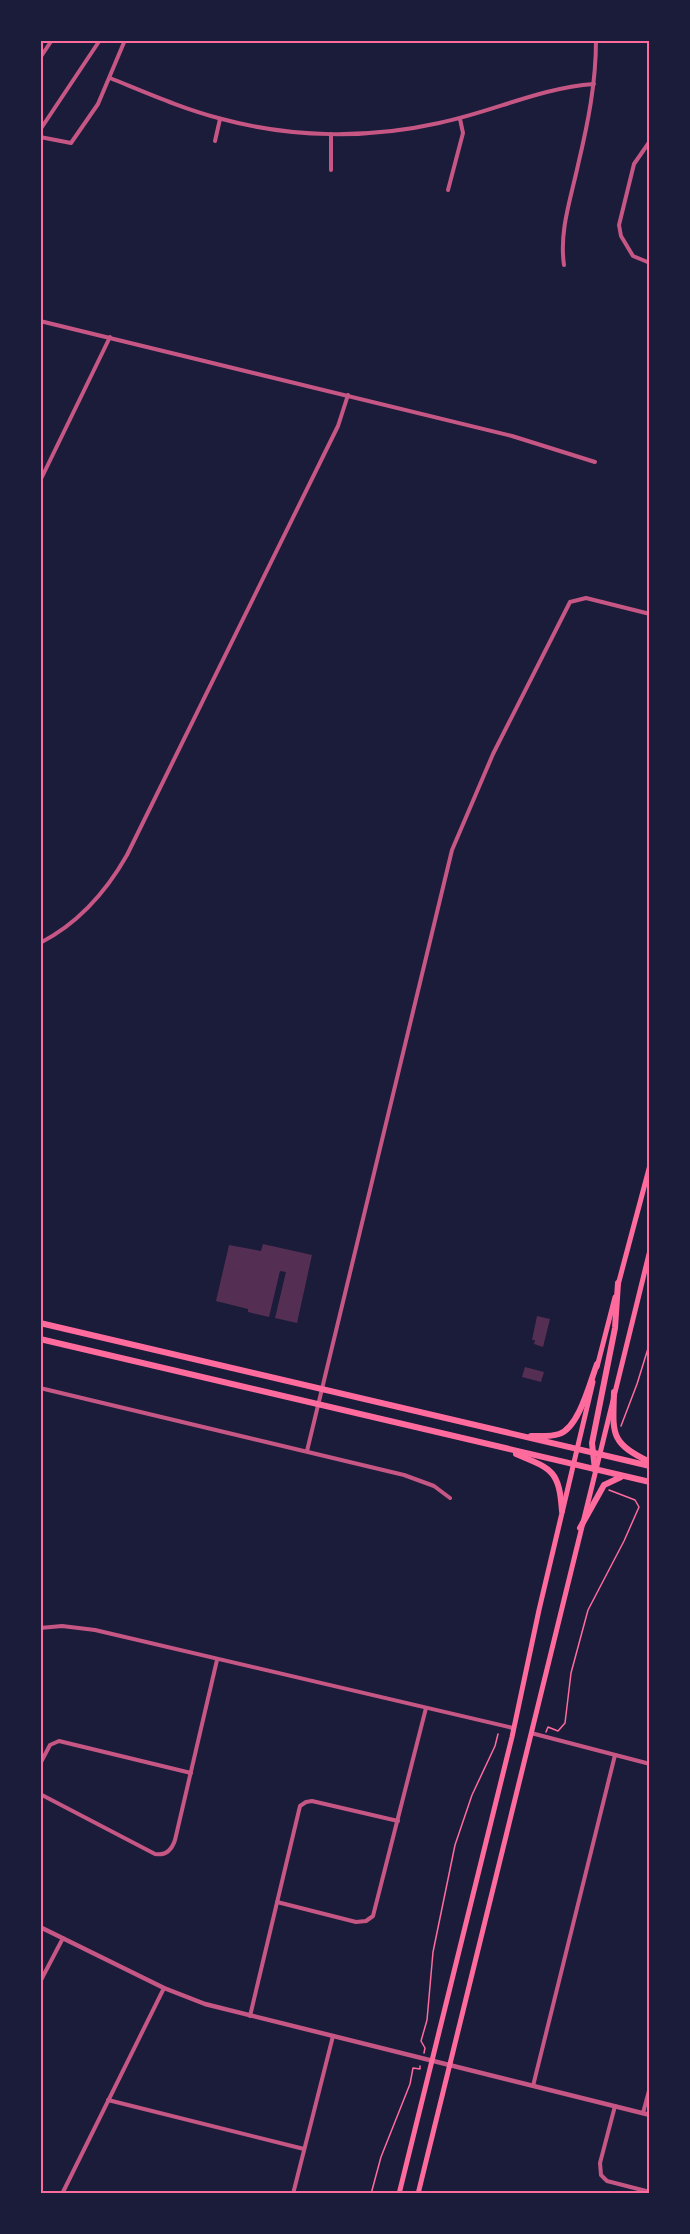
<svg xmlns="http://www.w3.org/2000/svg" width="690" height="2234" font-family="Poppins,sans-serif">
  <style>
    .building { fill: #542f53 }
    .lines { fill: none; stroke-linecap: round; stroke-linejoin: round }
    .path { stroke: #ff6b9d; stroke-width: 1.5 }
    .minor { stroke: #c65784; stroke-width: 4 }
    .tertiary { stroke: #c65784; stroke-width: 4.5 }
    .secondary { stroke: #ff6b9d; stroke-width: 5 }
    .primary { stroke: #ff6b9d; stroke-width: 6 }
    .neatline { fill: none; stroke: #ff6b9d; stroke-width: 2 }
  </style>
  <rect width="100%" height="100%" fill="#1b1b3a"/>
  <g class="building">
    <polygon points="263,1244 312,1255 297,1323 275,1318 286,1272 280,1271 269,1317 248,1312 248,1309 216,1301 229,1245 261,1251"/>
    <polygon points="537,1316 550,1319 543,1347 534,1344 535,1340 532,1340"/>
    <polygon points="525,1367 544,1372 541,1382 522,1377"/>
  </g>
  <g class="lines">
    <g class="path">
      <polyline points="621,1426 637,1384 650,1342"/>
      <polyline points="546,1732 548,1727 558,1731 565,1723 571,1673 588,1610 624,1541 639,1507 635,1500 609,1490"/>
      <polyline points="424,2053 425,2048 421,2041 427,2020 433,1952 455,1845 472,1795 495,1746 498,1734"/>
      <polyline points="371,2194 381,2157 410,2084 413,2068 420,2069 420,2066"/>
    </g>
    <g class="minor">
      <polyline points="40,58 52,40"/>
      <path d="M110,78C147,93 183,109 222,119C292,138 368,139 439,123C493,112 539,88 594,84"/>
      <polyline points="40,130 100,40"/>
      <polyline points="40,137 71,143 98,104 125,40"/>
      <polyline points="215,141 220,119"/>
      <polyline points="650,141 634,164 619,225 621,236 633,256 650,263"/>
      <polyline points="331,170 331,134"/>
      <polyline points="448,190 463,133 460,119"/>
      <path d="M564,265C559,231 571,198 578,165C588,123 596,83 596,40"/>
      <polyline points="40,321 512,436 595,462"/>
      <polyline points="40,481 110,337"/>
      <path d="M40,943C79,923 106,892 127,855L338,426L348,395"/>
      <polyline points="40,1388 404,1475 434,1486 450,1498"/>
      <polyline points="307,1451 452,850 493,754 570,602 586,598 650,614"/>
      <polyline points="40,1628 62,1626 95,1630 513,1728"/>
      <polyline points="531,1733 650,1764"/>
      <polyline points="40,1764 50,1745 59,1741 191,1773"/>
      <path d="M40,1794L155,1854C166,1856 172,1849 175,1840L217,1660"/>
      <polyline points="277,1902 356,1922 366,1921 373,1916 426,1708"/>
      <polyline points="40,1982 63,1938"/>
      <polyline points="250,2016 300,1806 306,1802 312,1801 398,1821"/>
      <polyline points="533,2086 615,1755"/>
      <polyline points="108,2100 304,2149"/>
      <polyline points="615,2106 600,2163 601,2175 607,2181 650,2192"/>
      <polyline points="643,2113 650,2087"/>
      <polyline points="62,2194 164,1988"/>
      <polyline points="293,2194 333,2036"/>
    </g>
    <polyline class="tertiary" points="40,1927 164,1988 205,2004 650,2115"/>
    <g class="secondary">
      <polyline points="618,1285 650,1165"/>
      <polyline points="597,1367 615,1297"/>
      <polyline points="399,2194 512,1737 539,1610 593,1382"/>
      <polyline points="418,2194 650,1250"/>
    </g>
    <g class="primary">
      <polyline points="40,1323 650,1466"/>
      <polyline points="40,1339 650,1482"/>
      <path d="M614,1392C613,1433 609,1443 650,1462"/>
      <path d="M531,1436C540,1436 550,1437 559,1434C579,1428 590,1382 597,1364"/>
      <path d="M516,1454C552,1469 559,1470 562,1511"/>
      <polyline points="595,1470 592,1443 615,1328 618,1283"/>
      <polyline points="580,1528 604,1485 621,1477"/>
    </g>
  </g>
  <rect width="690" height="2234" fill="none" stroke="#1b1b3a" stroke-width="84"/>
  <rect x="42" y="42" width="606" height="2150" class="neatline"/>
</svg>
